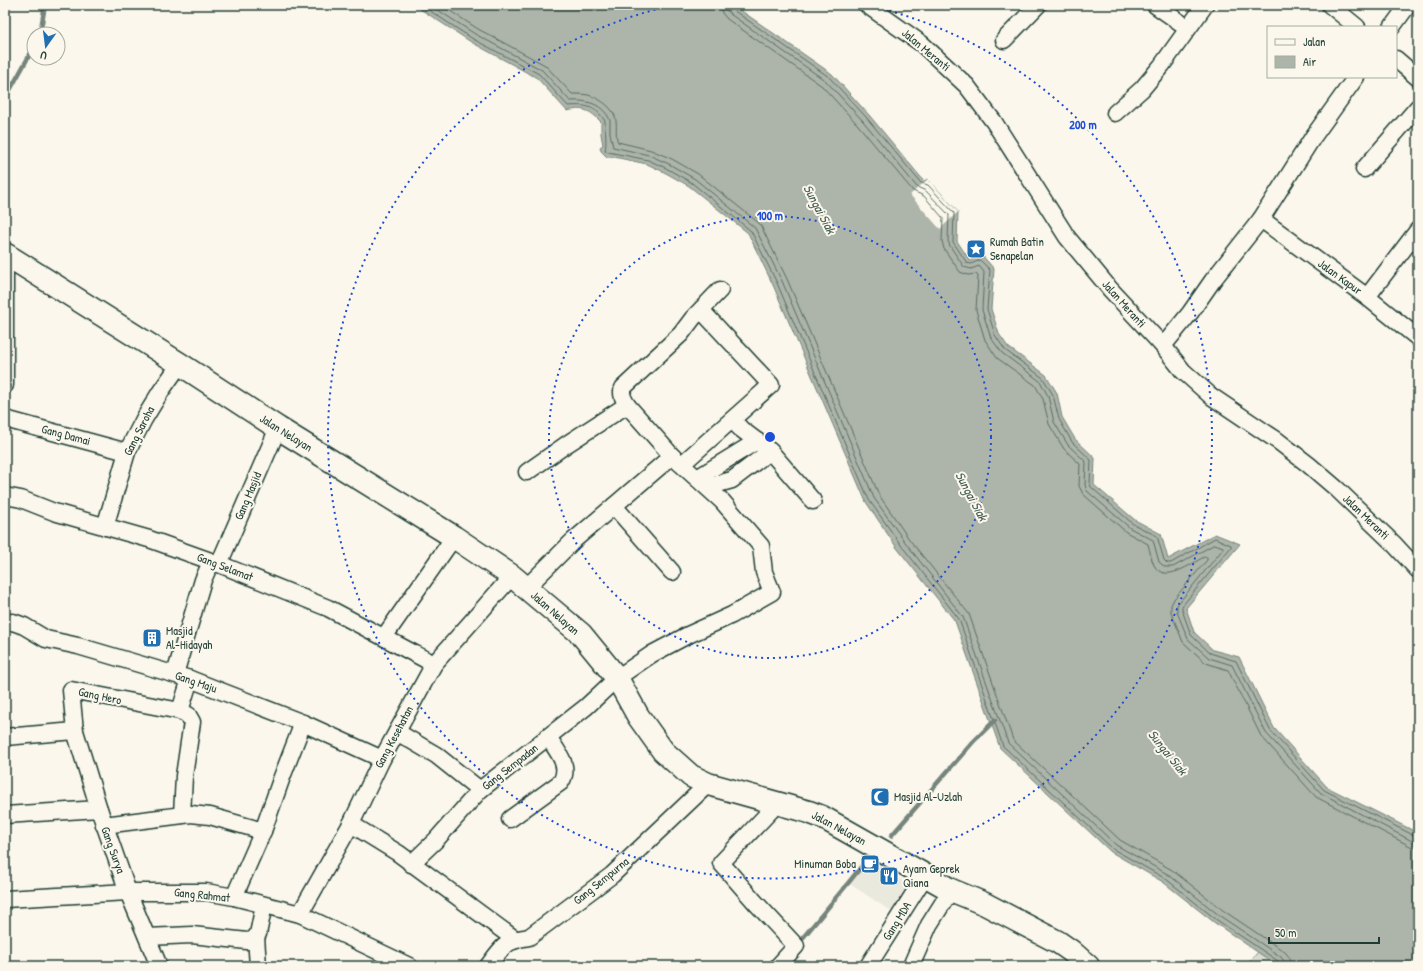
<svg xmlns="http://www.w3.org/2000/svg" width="1423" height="971" font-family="'Patrick Hand',sans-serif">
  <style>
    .built { fill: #eae9de }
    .green { fill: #dbdcd1; stroke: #7d8c82 }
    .water { fill: #adb4aa; stroke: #74847b }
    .pier { fill: #fbf7ec }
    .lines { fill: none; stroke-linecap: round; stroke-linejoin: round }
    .shore { stroke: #586d63; stroke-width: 1 }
    .stream { stroke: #74847b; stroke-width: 4.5 }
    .street-casing { stroke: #1f3d34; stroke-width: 19 }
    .secondary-casing { stroke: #1f3d34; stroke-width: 25 }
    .street { stroke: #fbf7ec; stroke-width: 16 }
    .secondary { stroke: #fbf7ec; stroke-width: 22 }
    .ring { fill: none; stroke: #1d4ed8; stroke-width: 2; stroke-dasharray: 2 4 }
    .labels { text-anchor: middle; stroke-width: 4; stroke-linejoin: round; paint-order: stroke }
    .street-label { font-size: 12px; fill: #1f3d34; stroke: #fbf7ec }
    .poi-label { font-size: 12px; fill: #1f3d34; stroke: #fbf7ec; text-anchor: start }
    .water-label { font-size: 13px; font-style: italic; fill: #425b52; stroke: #fbf7ec }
    .centre { fill: #1d4ed8; stroke: #fbf7ec; stroke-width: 2 }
    .ring-label { font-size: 12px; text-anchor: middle; font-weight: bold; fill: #1d4ed8; stroke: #fbf7ec; stroke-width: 4; stroke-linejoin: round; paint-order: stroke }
  </style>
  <rect width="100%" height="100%" fill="#fbf7ec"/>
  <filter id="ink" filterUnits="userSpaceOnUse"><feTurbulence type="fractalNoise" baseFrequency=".025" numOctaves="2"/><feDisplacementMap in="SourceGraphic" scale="8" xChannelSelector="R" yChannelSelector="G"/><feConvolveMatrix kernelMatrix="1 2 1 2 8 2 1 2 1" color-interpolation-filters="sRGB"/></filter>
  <g filter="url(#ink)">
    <polygon class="built" points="870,859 912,887 895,914 850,884"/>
    <polygon class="green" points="1258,952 1278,966 1246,966"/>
    <path class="water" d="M414,5H733L832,74L869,115L924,181L928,179L958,212L957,241L970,261L981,254L994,269L991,309L999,334L1008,347L1046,375L1057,393L1062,417L1075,439L1095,458L1094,485L1135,520L1161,534L1168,559L1215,534L1240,544L1186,608L1194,632L1213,650L1239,657L1274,728L1327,787L1418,833V966H1278L1215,923L1163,882L1111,852L1000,748L955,621L897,548L866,502L773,285L748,233L689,186L664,172L647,164L614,157H607L601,151L600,147L603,145L601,134V122C590,110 583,107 567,111L537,78L471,42Z"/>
    <polygon class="pier" points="928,179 958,212 940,229 910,195"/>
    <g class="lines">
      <g class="shore">
        <path d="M421,5L473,39L539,74L568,106C585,105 595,105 605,121C605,127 607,145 605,150L608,152L648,160L666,168L692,183L751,231L777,283L869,500L901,545L959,619L1003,746L1113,849L1166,879L1217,920L1278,961L1280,966"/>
        <path d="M430,5L475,34L542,70L570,101C586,100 602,103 610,120V133L613,147L649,155L669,164L695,179L755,228L782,281L874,498L905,542L963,617L1008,743L1116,845L1169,875L1220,916L1281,957L1284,961L1285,966"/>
        <path d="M441,5L478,29L545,65L572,94C577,94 583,94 588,95C599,98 615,108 616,121C617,129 615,135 618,142L651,150L672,159L698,174L760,224L787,279L879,495L909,539L969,614L1013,740L1120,840L1172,870L1224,911L1285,952L1290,958L1291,966"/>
        <path d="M720,5L722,13L727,19L822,86L858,125L913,191L924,196L943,218L942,241L944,249L960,272L968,275L976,274L978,276L976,310L985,340L997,358L1035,385L1043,399L1049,424L1064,449L1080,464L1079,486L1083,494L1126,532L1148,544C1150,551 1151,559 1154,565C1164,585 1192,563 1204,557H1207V560L1174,599L1171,605V612L1183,642L1206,663L1228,670L1261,736L1316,797L1410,846L1418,848"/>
        <polyline points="726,5 727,10 730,14 826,81 863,121 917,187 926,191 949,215 948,241 950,246 964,267 971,269 979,266 984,272 982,310 991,338 1002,353 1040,381 1048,396 1054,422 1068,445 1086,462 1085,485 1087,491 1130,528 1153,540 1159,562 1165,567 1173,567 1215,544 1223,547 1223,549 1177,605 1177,612 1188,639 1209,658 1232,665 1266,733 1321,793 1412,841 1418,842"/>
        <polyline points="731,5 733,10 829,77 866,117 921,183 928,185 954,213 953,242 967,263 971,264 980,260 990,270 987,309 995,335 1005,350 1043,378 1053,395 1059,419 1072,442 1091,460 1090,484 1091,487 1133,524 1157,536 1164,560 1167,563 1171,563 1215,538 1231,545 1231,547 1182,606 1182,610 1191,635 1210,653 1236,661 1270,730 1324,790 1415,836 1418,837"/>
      </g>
      <g class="stream">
        <polyline points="40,34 45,5"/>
        <polyline points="5,99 34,47"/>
        <polyline points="891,836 973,742 995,720"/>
        <polyline points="801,940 849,882 869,857"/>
      </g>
      <defs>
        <g id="street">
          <polyline points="867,5 922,44 967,86 994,122 1067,237 1110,289 1163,346 1183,371 1211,396 1278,441 1309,465 1337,489 1393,543 1418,570"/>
          <polyline points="1155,5 1188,28"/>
          <polyline points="1330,5 1357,27"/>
          <polyline points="1392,27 1408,5"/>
          <polyline points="1004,40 1038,5"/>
          <polyline points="1396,59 1418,78"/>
          <polyline points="1115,113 1142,89 1162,65 1205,5"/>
          <polyline points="1364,169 1418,107"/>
          <polyline points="1261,219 1367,297 1418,338"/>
          <polyline points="1367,297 1418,230"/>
          <polyline points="1163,346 1190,313 1213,280 1261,219 1313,137 1356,77"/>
          <polyline points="5,385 5,254"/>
          <path d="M627,405C624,400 620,394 623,388L681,334L693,318L720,290"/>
          <polyline points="5,419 127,452"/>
          <polyline points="732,420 741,429 770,451 813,501"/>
          <polyline points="682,464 771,385 701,310"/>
          <polyline points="697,478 757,441"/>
          <polyline points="707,487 732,480 770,451"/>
          <polyline points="5,496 21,499 54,512 149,539 219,564 328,608 434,664"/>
          <polyline points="614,506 672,572"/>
          <polyline points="105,527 127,452 144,419 161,391 180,364"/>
          <polyline points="219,564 278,428"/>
          <polyline points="526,588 573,541 672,456"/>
          <polyline points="5,623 13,622 24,626 46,639 78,646 190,679 303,723 382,759"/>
          <polyline points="384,637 454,537"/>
          <polyline points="175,674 203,580 211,562"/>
          <polyline points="180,711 188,715 192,722 184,776 182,815"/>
          <polyline points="397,732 436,755 480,790"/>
          <polyline points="5,737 75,731"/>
          <polyline points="777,804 721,863 755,902 796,946 778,966"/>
          <polyline points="5,815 99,809"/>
          <path d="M510,819L561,782C571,766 557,751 548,737"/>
          <polyline points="351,824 398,853 516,940"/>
          <polyline points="104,825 191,814 210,816 263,831"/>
          <polyline points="411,864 436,840 480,790 586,707 617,678 652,654 688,635 732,615 772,592 764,572 761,546 722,501 672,456 627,405 567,444 527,472"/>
          <polyline points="234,897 263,831 282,777 303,723"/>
          <polyline points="5,899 128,892 206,892 234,897 300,914 409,966"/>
          <polyline points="300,914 351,824 382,759 434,664 512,576"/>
          <polyline points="147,937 192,935 247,941 253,940 258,934 264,905"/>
          <polyline points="256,937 258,966"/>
          <polyline points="159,966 128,892 99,809 75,731 71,690 180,711 190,679"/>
          <path d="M488,966C496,956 503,943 516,940C520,938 525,938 529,937L612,875L708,784"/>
          <polyline points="868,966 925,876"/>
          <polyline points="911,966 929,925 951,890"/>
        </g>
        <polyline id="secondary" points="5,254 180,364 278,428 454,537 512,576 581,634 617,678 638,716 663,751 691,776 708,784 809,812 822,817 951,890 985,904 1058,942 1071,951 1088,966"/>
      </defs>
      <use href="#street" class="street-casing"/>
      <use href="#secondary" class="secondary-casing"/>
      <use href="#street" class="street"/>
      <use href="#secondary" class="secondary"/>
    </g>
  </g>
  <g class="ring">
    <circle cx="770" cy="437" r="221"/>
    <path d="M866 5A442 442 0 1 1 674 5"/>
  </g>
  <defs>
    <symbol id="sight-square" viewBox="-11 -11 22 22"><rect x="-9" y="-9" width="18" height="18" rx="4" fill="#1f6fb2" stroke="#fbf7ec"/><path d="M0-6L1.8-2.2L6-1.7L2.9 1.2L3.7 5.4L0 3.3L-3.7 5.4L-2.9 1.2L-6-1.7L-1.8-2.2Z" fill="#fff"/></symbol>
    <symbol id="building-square" viewBox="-11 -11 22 22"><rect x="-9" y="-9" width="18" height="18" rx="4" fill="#1f6fb2" stroke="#fbf7ec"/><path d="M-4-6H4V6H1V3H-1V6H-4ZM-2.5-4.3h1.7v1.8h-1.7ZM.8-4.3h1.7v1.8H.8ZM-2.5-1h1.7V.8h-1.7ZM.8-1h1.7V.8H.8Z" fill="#fff"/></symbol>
    <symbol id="mosque-square" viewBox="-11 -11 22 22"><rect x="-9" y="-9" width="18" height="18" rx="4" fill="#1f6fb2" stroke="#fbf7ec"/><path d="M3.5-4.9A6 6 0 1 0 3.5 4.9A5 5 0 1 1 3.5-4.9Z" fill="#fff"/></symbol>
    <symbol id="cafe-square" viewBox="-11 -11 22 22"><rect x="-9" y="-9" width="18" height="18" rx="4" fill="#1f6fb2" stroke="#fbf7ec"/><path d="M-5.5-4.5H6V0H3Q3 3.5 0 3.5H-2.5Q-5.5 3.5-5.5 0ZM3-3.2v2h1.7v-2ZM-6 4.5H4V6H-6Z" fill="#fff"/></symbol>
    <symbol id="restaurant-square" viewBox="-11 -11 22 22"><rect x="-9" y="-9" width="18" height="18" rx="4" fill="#1f6fb2" stroke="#fbf7ec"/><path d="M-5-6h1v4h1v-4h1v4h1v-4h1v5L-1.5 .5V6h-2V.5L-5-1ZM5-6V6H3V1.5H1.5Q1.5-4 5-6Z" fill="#fff"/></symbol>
  </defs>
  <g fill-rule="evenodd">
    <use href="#sight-square" x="965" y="238" width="22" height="22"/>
    <use href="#building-square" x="141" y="627" width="22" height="22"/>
    <use href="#mosque-square" x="869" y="786" width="22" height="22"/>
    <use href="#cafe-square" x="859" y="853" width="22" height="22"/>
    <use href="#restaurant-square" x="878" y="865" width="22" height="22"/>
  </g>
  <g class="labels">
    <g class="street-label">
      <text transform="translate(926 50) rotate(40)" y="4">Jalan Meranti</text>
      <text transform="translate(1340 277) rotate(36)" y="4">Jalan Kapur</text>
      <text transform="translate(1124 304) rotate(48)" y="4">Jalan Meranti</text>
      <text transform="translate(139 431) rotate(-63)" y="4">Gang Saroha</text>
      <text transform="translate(286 433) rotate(32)" y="4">Jalan Nelayan</text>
      <text transform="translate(66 435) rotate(15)" y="4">Gang Damai</text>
      <text transform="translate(248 496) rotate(-67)" y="4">Gang Masjid</text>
      <text transform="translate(1366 517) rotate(44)" y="4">Jalan Meranti</text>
      <text transform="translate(225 567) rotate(21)" y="4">Gang Selamat</text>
      <text transform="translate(555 613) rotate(41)" y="4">Jalan Nelayan</text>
      <text transform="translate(196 682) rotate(19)" y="4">Gang Maju</text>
      <text transform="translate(100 696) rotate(12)" y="4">Gang Hero</text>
      <text transform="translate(394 737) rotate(-62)" y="4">Gang Kesehatan</text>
      <text transform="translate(510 767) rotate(-38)" y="4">Gang Sempadan</text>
      <text transform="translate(839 828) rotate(28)" y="4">Jalan Nelayan</text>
      <text transform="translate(113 850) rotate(70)" y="4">Gang Surya</text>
      <text transform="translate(601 881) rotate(-39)" y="4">Gang Sempurna</text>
      <text transform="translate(202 895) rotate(6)" y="4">Gang Rahmat</text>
      <text transform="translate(897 921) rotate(-58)" y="4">Gang MDA</text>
    </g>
    <g class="poi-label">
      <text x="990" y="246">Rumah Batin<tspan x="990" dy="14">Senapelan</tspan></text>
      <text x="166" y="635">Masjid<tspan x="166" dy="14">Al-Hidayah</tspan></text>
      <text x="894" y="801">Masjid Al-Uzlah</text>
      <text x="856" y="868" text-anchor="end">Minuman Boba</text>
      <text x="903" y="873">Ayam Geprek<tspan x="903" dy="14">Qiana</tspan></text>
    </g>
    <g class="water-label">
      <text transform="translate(820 209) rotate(62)" y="5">Sungai Siak</text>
      <text transform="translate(972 496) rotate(62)" y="5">Sungai Siak</text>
      <text transform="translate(1168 752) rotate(51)" y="5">Sungai Siak</text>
    </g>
  </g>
  <circle cx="770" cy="437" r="6" class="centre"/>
  <g class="ring-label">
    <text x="1083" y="129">200 m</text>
    <text x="770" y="220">100 m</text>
  </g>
  <rect width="1423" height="971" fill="none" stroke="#fbf7ec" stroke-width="20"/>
  <rect x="10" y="10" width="1403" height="951" fill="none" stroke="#1f3d34" stroke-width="1.5" filter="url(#ink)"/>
  <rect x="1267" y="26" width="130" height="52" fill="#fbf7ec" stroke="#a3ada2"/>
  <rect x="1275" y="39" width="20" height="6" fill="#fbf7ec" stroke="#a3ada2"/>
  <text x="1303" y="46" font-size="12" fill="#1f3d34">Jalan</text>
  <rect x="1275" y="56" width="20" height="12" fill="#adb4aa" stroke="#a3ada2"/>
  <text x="1303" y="66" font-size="12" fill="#1f3d34">Air</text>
  <g transform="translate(46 46) rotate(194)"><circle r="19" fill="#fbf7ec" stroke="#a3ada2"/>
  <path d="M0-3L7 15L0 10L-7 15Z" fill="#1f6fb2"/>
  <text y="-6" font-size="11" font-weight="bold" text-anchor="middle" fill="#1f3d34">U</text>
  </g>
  <path d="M1269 937v6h110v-6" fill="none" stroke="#1f3d34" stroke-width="2"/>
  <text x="1275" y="937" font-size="12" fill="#1f3d34" stroke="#fbf7ec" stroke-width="3" paint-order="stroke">50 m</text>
</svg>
